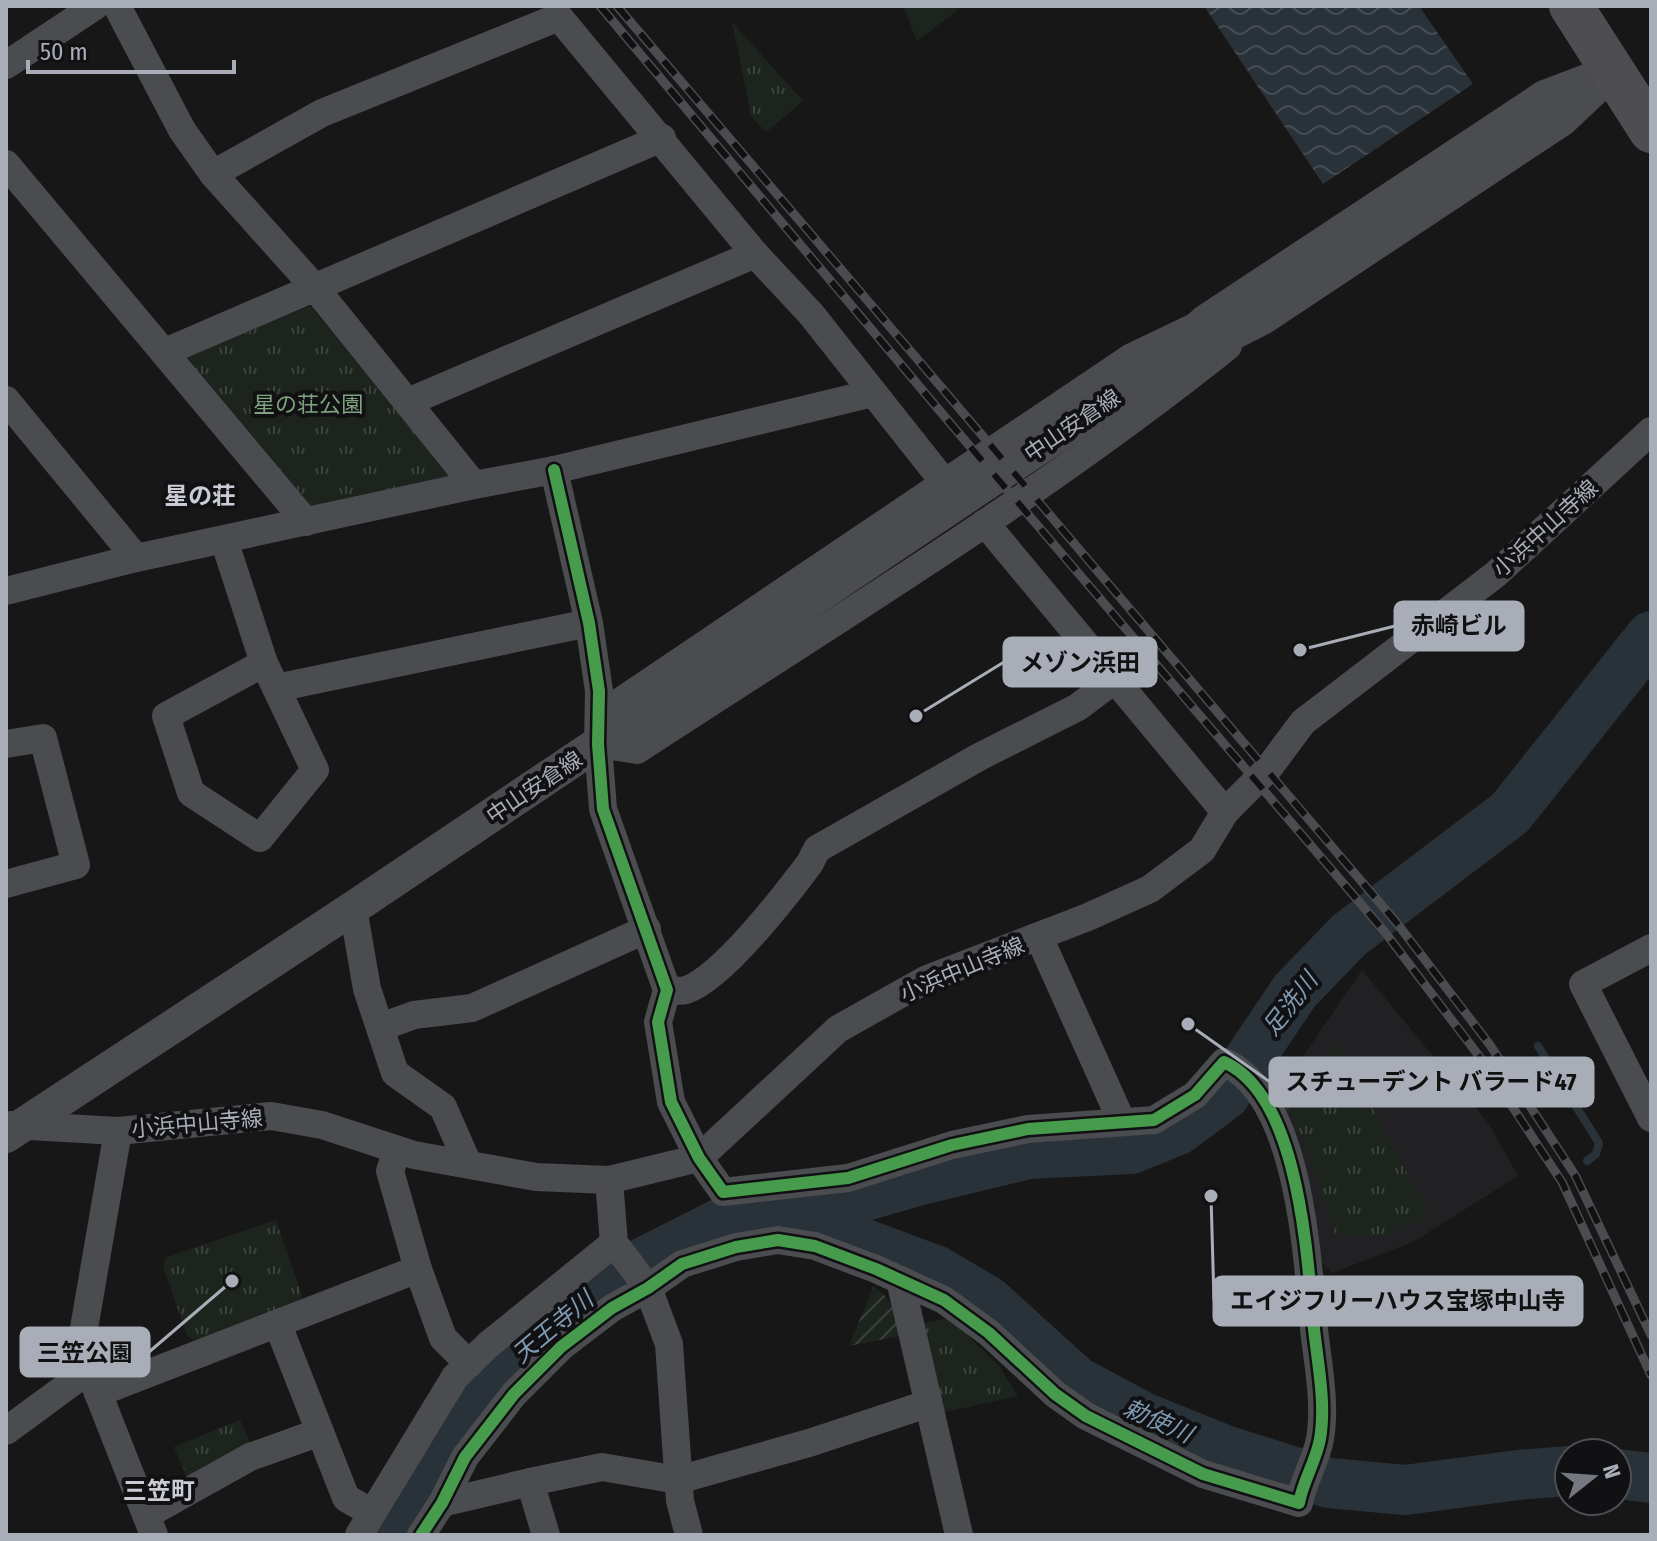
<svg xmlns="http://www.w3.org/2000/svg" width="1657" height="1541" font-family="'Fira Sans Condensed','Noto Sans JP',sans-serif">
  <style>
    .built { fill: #212123 }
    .park { fill: url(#park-tufts) }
    .garden { fill: url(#garden-furrows) }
    .pitch { fill: #1d241e }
    .water { fill: url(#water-waves) }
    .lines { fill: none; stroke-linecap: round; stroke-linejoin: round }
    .stream { stroke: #2a3239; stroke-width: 8 }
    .river { stroke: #2a3239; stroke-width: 50 }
    .minor { stroke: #4b4c50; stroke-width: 28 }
    .tertiary { stroke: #4b4c50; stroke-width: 34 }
    .trunk { stroke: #4e4e52; stroke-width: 44 }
    .rail-casing { stroke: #4b4c4f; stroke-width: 9 }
    .rail { stroke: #111113; stroke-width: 6; stroke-dasharray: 18; stroke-linecap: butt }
    .cycleway-casing { stroke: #111113; stroke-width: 17 }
    .cycleway { stroke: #469c4c; stroke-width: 12 }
    .labels { text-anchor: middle; stroke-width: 8; stroke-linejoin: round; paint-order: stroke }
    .park-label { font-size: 22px; fill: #7fa381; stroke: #111113 }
    .street-label { font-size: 22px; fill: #a8adb8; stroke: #111113 }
    .neighbourhood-label { font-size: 24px; font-weight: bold; fill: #c9ccd4; stroke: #111113 }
    .water-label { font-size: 24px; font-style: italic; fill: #7f9bb3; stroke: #111113 }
    .leader { fill: none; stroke: #a8adb8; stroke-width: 3 }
    .callout-dot { fill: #a8adb8; stroke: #111113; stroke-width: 3 }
    .callout { fill: #a8adb8; stroke: #a8adb8; stroke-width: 3 }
    .callout-label { font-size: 24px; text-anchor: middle; font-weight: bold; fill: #111 }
  </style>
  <defs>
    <pattern id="park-tufts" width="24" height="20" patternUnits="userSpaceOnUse" patternTransform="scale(2)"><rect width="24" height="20" fill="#1d241e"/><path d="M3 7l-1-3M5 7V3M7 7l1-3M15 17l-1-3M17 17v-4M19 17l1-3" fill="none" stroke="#3b413d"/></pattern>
    <pattern id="garden-furrows" width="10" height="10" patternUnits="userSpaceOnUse" patternTransform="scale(2)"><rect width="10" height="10" fill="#1d241e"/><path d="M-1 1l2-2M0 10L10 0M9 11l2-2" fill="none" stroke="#3b413d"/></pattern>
    <pattern id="water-waves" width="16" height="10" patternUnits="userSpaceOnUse" patternTransform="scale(2)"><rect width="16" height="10" fill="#2a3239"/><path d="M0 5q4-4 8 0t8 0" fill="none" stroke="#464d54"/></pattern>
  </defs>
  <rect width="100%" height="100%" fill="#171717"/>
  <polygon class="built" points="1362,970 1489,1124 1518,1176 1413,1242 1332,1273 1321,1262 1314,1205 1300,1158 1274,1099"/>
  <g class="park">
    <polygon points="732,22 803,101 766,132 751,116"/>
    <polygon points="310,306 451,476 308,507 185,357"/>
    <polygon points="1338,1045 1430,1215 1384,1236 1335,1235 1310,1157 1283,1100"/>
    <polygon points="276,1220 302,1296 294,1309 197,1342 187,1336 163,1266 167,1257"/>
    <polygon points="950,1318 999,1366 1018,1396 944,1412 924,1323"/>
    <polygon points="240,1420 252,1447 188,1480 174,1447"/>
  </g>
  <path class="garden" d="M873,1287C894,1298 895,1315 900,1336L849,1346Z"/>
  <polygon class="pitch" points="903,6 963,6 917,41"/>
  <polygon class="water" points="1204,6 1419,6 1473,84 1323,184"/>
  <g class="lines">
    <polyline class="stream" points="1538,1046 1599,1143 1596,1154 1587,1161"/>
    <g class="river">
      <polyline points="793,1217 937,1271 988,1301 1076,1381 1143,1417 1222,1449 1329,1483 1405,1490 1518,1475 1569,1471"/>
      <polyline points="1617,1474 1651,1478"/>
      <polyline points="383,1535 473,1393 552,1325 610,1279 723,1222 793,1217 917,1181 1028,1154 1131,1149 1178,1130 1225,1095 1295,991 1349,935 1510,813 1651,636"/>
    </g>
    <g class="minor">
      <polyline points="117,6 182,130 213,174 316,289 474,485"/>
      <polyline points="6,65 95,6"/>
      <polyline points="6,164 306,522"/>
      <polyline points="213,174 322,113 559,17 755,254 811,314 944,482"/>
      <polyline points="165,352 662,138"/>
      <polyline points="6,400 136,558"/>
      <polyline points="408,402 755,254"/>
      <polyline points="985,523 1225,812"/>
      <polyline points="224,540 264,663 276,688 589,623"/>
      <polyline points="6,591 136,558 474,485 554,470 873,393"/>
      <polyline points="264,663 166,716 191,793 260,838 315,770 276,688"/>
      <polyline points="602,736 615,705 1130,358 1199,325"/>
      <polyline points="6,744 43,738 76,865 6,884"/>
      <path d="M598,744L637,750C836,620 1042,495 1228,346"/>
      <polyline points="353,908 367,989 395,1073 443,1107 468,1164"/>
      <polyline points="1039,937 1122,1122"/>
      <polyline points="1651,948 1583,984 1651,1118"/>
      <path d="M667,990C674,990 680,992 686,990C722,978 786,895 810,863L817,849L979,757L1078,707L1114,680"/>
      <polyline points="381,1027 414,1015 472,1008 647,929"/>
      <polyline points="11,1125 118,1131 271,1116 322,1125 414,1155 536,1177 609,1180 699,1158 838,1029 927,979 1088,917 1150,889 1202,850 1225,812 1268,769 1303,722 1496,574 1651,431"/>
      <polyline points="118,1131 82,1340 89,1370 154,1535"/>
      <polyline points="397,1150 390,1171 418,1269 443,1338 469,1364"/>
      <polyline points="609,1180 614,1243 648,1288 669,1344 680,1501 689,1535"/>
      <polyline points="900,1280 959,1535"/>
      <polyline points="278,1325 346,1498 372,1513"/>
      <polyline points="98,1393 418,1269"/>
      <polyline points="6,1431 89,1370"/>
      <polyline points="530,1482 602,1467 678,1480 809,1443 927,1404"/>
      <polyline points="442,1503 530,1482 546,1535"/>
      <polyline points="146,1515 250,1457 320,1432"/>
      <polyline points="359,1535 455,1377 488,1345 614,1243"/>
      <path d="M421,1535L442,1503L465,1457L514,1394L561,1347L612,1308L648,1288L682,1264L736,1247L778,1240L815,1246L876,1269L944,1300L989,1333L1055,1394L1086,1416L1203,1474L1299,1503C1303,1481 1316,1461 1320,1439C1326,1404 1318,1365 1314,1329C1307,1257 1300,1096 1224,1062L1195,1095L1154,1120L1028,1129L952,1145L848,1178L723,1192L699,1158L671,1102L658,1022L667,990L603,809L598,744L599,691L589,623L554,470"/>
    </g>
    <g class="tertiary">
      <polyline points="1183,342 1205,322 1545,97 1595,78"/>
      <polyline points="6,1136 353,908 1140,380 1262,318 1562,119 1614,70"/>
    </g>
    <polyline class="trunk" points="1571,6 1651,131"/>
    <defs>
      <g id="rail">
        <polyline points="600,6 950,423 1384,931 1479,1056 1562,1182 1651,1375"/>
        <polyline points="617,6 1396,922 1490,1045 1575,1175 1651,1335"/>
      </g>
    </defs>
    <use href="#rail" class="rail-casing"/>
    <use href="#rail" class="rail"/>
    <defs>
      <path id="cycleway" d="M421,1535L442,1503L465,1457L514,1394L561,1347L612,1308L648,1288L682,1264L736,1247L778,1240L815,1246L876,1269L944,1300L989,1333L1055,1394L1086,1416L1203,1474L1299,1503C1303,1481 1316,1461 1320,1439C1326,1404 1318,1365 1314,1329C1307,1257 1300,1096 1224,1062L1195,1095L1154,1120L1028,1129L952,1145L848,1178L723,1192L699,1158L671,1102L658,1022L667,990L603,809L598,744L599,691L589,623L554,470"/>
    </defs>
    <use href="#cycleway" class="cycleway-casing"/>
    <use href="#cycleway" class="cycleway"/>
  </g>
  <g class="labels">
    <g class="park-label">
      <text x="308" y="412">星の荘公園</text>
    </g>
    <g class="street-label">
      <text transform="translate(1072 425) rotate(-34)" y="8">中山安倉線</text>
      <text transform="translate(1545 528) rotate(-42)" y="8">小浜中山寺線</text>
      <text transform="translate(534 787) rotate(-34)" y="8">中山安倉線</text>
      <text transform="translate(962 969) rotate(-23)" y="8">小浜中山寺線</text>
      <text transform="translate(197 1123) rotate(-5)" y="8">小浜中山寺線</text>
    </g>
    <g class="neighbourhood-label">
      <text x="200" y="504">星の荘</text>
      <text x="159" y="1499">三笠町</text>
    </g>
    <g class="water-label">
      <text transform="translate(1290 1004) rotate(-52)" y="8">足洗川</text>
      <text transform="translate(553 1327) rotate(-40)" y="8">天王寺川</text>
      <text transform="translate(1158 1421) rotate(24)" y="8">勅使川</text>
    </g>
  </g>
  <path class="leader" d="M1300 650L1395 626M916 716L1004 662M1188 1024L1270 1082M1211 1196L1214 1301M232 1281L149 1352"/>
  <g class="callout-dot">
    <circle cx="1300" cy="650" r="8"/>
    <circle cx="916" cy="716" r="8"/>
    <circle cx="1188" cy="1024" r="8"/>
    <circle cx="1211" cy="1196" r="8"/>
    <circle cx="232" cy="1281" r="8"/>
  </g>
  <g class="callout">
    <rect x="1395" y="602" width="128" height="48" rx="8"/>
    <rect x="1004" y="638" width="152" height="48" rx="8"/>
    <rect x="1270" y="1058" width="323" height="48" rx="8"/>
    <rect x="1214" y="1277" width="368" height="48" rx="8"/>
    <rect x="21" y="1328" width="128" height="48" rx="8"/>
  </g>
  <g class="callout-label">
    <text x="1459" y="634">赤崎ビル</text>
    <text x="1080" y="671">メゾン浜田</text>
    <text x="1431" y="1090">スチューデント バラード47</text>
    <text x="1398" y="1309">エイジフリーハウス宝塚中山寺</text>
    <text x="85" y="1361">三笠公園</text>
  </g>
  <rect width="1657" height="1541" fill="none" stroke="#a8adb8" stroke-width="16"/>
  <g transform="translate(1593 1477) rotate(73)"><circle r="38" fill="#111113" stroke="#4d4f55" stroke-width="2"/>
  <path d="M0-6L14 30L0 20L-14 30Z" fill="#757880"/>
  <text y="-12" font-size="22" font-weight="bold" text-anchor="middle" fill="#a8adb8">N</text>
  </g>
  <path d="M28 60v12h206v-12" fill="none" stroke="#a8adb8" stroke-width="4"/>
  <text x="40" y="60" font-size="24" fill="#a8adb8" stroke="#111113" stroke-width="6" paint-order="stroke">50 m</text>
</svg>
